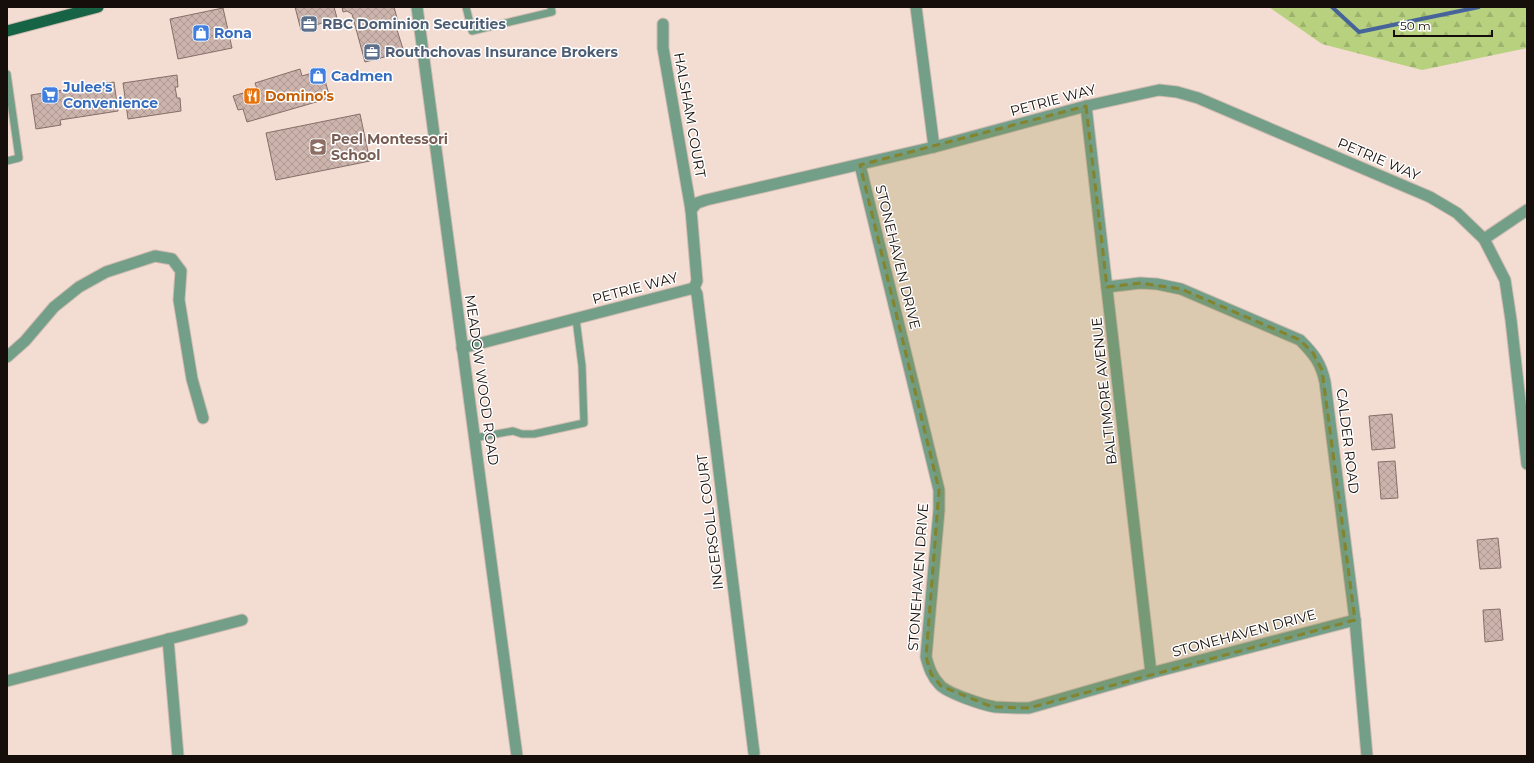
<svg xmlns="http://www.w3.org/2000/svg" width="1534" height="763" font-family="Montserrat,sans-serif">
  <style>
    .forest { fill: url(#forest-firs) }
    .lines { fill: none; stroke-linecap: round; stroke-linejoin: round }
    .stream { stroke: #47649a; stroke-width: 4 }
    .building { fill: url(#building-cross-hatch); stroke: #856f68 }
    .service-casing { stroke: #cfbbb1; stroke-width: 9 }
    .minor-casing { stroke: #cfbbb1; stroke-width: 13 }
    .primary-casing { stroke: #cfbbb1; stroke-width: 13 }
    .service { stroke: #739f89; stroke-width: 7 }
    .minor { stroke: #739f89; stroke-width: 11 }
    .primary { stroke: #166345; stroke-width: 11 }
    .marked { fill: #83842d; fill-opacity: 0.2; stroke: #83842d; stroke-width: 3; stroke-dasharray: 8 5; stroke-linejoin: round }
    .labels { text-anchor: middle; stroke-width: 3; stroke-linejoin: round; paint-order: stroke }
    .service-label { font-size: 14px; font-weight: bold; fill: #4e5e75; stroke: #fff; text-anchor: start }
    .shop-label { font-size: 14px; font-weight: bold; fill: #366cbe; stroke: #fff; text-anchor: start }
    .food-label { font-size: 14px; font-weight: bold; fill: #c56008; stroke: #fff; text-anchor: start }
    .street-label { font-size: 14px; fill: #150e0a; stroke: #fff }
    .education-label { font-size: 14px; font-weight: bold; fill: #785e54; stroke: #fff; text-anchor: start }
  </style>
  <defs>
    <pattern id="forest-firs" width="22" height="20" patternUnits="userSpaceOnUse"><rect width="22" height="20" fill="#b8d17f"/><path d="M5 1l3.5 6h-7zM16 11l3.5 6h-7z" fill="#9db26c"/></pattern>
    <pattern id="building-cross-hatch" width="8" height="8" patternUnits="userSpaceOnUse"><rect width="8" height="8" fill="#ccb4ac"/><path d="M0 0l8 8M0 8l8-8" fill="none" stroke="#ae9a93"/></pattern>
  </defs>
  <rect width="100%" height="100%" fill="#f3dcd1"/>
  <polygon class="forest" points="1269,7 1527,7 1527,48 1422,70 1322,44"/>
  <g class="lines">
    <polyline class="stream" points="1332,7 1359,32 1479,7"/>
  </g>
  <g class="building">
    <polygon points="295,7 334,7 337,18 301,30"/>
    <polygon points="342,7 394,7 400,29 397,30 404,52 365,62 352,14 347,11 343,12"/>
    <polygon points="223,8 232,48 178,59 170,19"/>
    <polygon points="300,69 302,76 322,70 330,98 247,122 243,109 238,110 233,96 257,89 255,83"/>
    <polygon points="177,75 178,87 175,87 177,98 180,98 181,111 128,119 123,83"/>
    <polygon points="114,82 118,111 60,120 61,125 36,129 31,95"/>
    <polygon points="360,114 370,161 276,180 266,133"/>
    <polygon points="1392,414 1395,448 1372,450 1369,416"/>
    <polygon points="1395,461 1398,498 1381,499 1378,462"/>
    <polygon points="1498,538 1501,568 1480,569 1477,540"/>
    <polygon points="1500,609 1503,640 1485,642 1483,610"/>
  </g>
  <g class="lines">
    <defs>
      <g id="service">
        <polyline points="466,7 472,31 552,12 551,7"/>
        <polyline points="7,74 19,158 7,161"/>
        <polyline points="474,438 513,431 522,434 534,434 584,423 582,366 576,319"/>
      </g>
      <g id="minor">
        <polyline points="417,7 517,756"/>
        <polyline points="916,7 934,147"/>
        <polyline points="663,24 663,48 691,210"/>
        <polyline points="1086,106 1151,673"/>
        <path d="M860,165L939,490V510L926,657C929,668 932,677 940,685C947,693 983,705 995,707C1006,708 1017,708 1029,708L1151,673L1355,620"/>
        <polyline points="1484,239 1527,210"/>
        <path d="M1107,287L1140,283L1157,284L1181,289L1300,340C1314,354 1321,363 1325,382L1355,620L1367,756"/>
        <polyline points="694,288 697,294 754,753"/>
        <polyline points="462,348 694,288 697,281 691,210 697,203 706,200 934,147 1086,106 1159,90 1177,92 1198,98 1430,197 1457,213 1484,239 1505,280 1511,320 1527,464"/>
        <polyline points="7,357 25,341 54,307 79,287 106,272 155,256 172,259 181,271 179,300 192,379 203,418"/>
        <polyline points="168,639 178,756"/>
        <polyline points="7,681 242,620"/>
      </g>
      <polyline id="primary" points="7,31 98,7"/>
    </defs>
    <use href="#service" class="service-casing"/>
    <use href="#minor" class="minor-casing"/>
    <use href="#primary" class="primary-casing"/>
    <use href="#service" class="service"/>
    <use href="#minor" class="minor"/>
    <use href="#primary" class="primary"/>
  </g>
  <path class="marked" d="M1086,106L1107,287L1140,283L1181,289L1300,340L1313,353L1322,370L1355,620L1029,708L992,707L941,686L931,674L926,657L939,490L860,165Z"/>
  <defs>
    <symbol id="office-square" viewBox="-11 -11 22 22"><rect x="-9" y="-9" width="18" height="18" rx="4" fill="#5c6f8a" stroke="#fff"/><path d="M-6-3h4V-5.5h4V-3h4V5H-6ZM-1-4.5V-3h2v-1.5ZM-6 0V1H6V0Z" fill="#fff"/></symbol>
    <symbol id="shop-square" viewBox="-11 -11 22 22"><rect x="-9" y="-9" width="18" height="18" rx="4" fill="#3f7fe0" stroke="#fff"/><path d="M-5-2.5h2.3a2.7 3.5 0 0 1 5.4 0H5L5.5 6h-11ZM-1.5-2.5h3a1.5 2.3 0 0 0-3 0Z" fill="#fff"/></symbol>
    <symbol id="supermarket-square" viewBox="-11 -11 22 22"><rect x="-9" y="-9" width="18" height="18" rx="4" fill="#3f7fe0" stroke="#fff"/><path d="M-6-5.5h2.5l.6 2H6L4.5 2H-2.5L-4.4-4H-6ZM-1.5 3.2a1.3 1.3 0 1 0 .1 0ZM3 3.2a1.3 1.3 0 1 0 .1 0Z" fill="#fff"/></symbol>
    <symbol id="restaurant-square" viewBox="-11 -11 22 22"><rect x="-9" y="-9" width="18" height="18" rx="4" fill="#e8710a" stroke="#fff"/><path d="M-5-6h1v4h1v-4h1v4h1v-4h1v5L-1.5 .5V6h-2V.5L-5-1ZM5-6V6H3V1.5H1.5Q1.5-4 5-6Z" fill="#fff"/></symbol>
    <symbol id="school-square" viewBox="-11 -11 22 22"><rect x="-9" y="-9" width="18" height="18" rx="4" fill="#8d6e63" stroke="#fff"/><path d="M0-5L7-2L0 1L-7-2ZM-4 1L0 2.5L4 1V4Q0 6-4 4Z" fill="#fff"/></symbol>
  </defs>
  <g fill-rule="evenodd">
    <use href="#office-square" x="299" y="14" width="20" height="20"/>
    <use href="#shop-square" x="191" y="23" width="20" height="20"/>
    <use href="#office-square" x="362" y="42" width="20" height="20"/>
    <use href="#shop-square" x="308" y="66" width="20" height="20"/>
    <use href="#supermarket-square" x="40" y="85" width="20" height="20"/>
    <use href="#restaurant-square" x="242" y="86" width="20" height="20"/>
    <use href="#school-square" x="308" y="137" width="20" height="20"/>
  </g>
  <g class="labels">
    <g class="service-label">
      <text x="322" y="29">RBC Dominion Securities</text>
      <text x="385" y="57">Routhchovas Insurance Brokers</text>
    </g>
    <g class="shop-label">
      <text x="214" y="38">Rona</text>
      <text x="331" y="81">Cadmen</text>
      <text x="63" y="92">Julee's<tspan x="63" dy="16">Convenience</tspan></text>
    </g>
    <g class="food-label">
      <text x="265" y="101">Domino's</text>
    </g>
    <g class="street-label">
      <text transform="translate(1053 100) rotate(-15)" y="5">PETRIE WAY</text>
      <text transform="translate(690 115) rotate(80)" y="5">HALSHAM COURT</text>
      <text transform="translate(1379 159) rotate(23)" y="5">PETRIE WAY</text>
      <text transform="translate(898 257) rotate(76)" y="5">STONEHAVEN DRIVE</text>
      <text transform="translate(635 288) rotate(-15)" y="5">PETRIE WAY</text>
      <text transform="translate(482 380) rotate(82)" y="5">MEADOW WOOD ROAD</text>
      <text transform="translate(1104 391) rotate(-96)" y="5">BALTIMORE AVENUE</text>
      <text transform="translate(1348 441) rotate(83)" y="5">CALDER ROAD</text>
      <text transform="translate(710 522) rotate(-97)" y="5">INGERSOLL COURT</text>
      <text transform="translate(918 577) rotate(-86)" y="5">STONEHAVEN DRIVE</text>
      <text transform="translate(1244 633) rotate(-15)" y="5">STONEHAVEN DRIVE</text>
    </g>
    <g class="education-label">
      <text x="331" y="144">Peel Montessori<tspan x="331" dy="16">School</tspan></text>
    </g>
  </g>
  <rect width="1534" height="763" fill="none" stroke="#150e0a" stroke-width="16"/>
  <path d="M1394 30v6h98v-6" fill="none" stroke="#150e0a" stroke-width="2"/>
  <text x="1400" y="30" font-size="12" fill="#150e0a" stroke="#ffffff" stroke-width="3" paint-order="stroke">50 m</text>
</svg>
